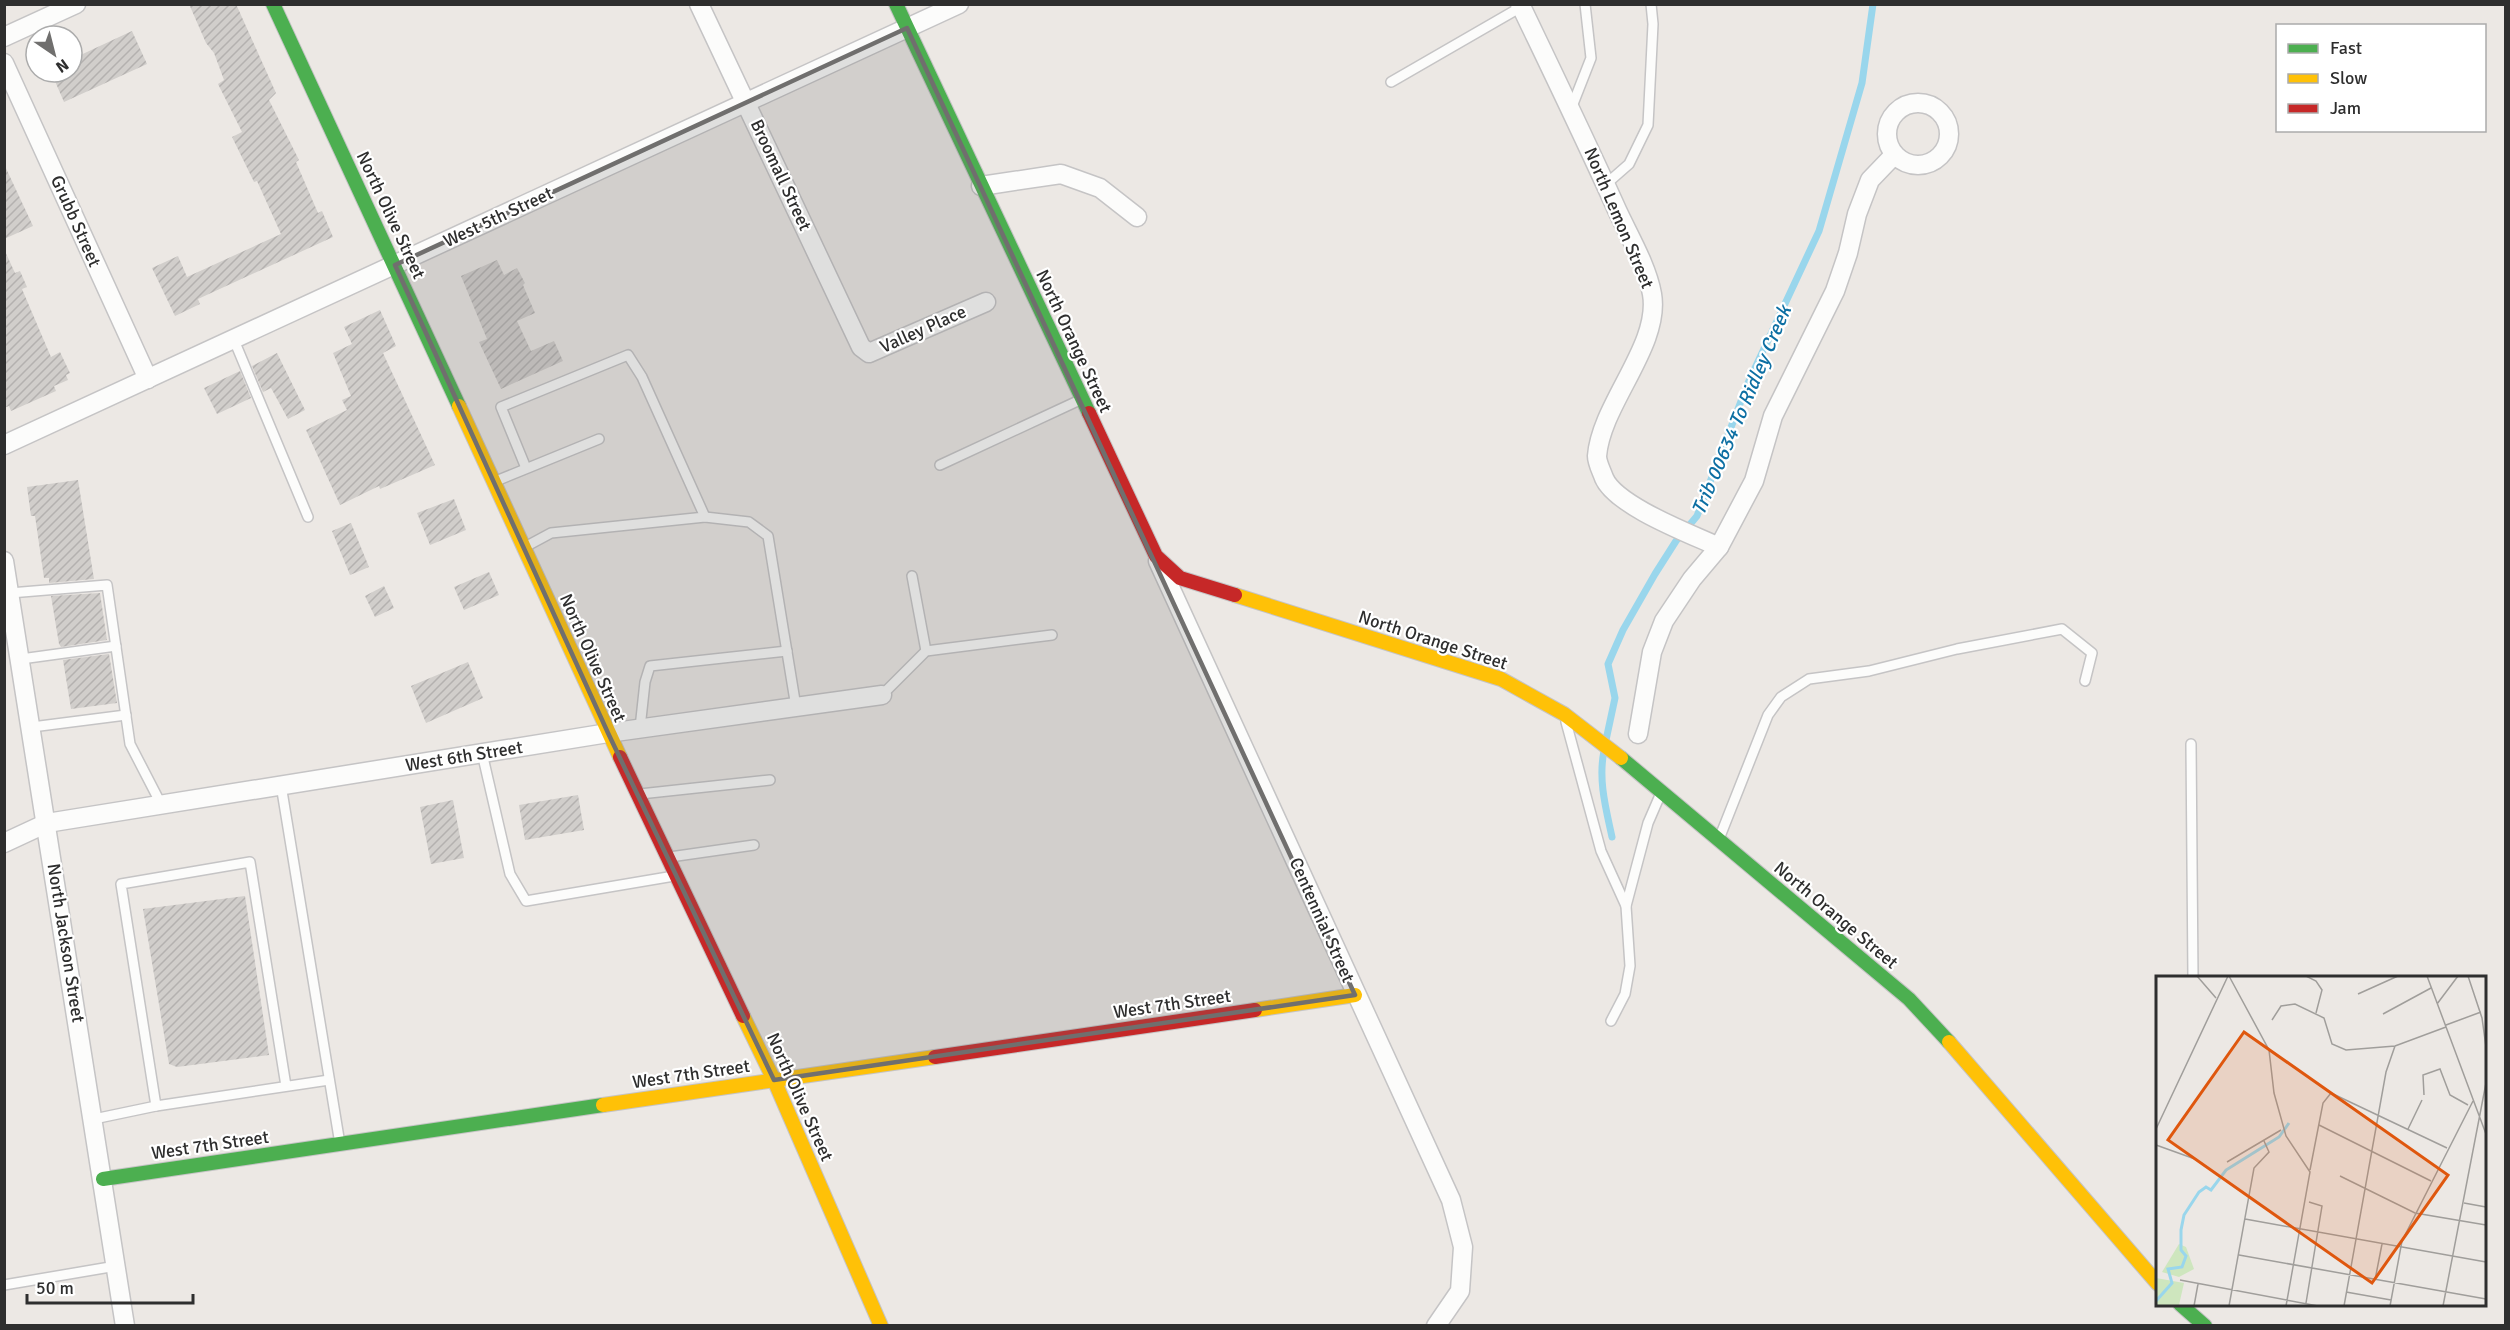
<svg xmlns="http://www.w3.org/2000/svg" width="2510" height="1330" font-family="Signika,sans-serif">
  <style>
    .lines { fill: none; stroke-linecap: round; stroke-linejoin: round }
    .stream { stroke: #99d6ec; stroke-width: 7 }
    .building { fill: url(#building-hatch) }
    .lane-casing { stroke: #c5c4c5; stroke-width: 12 }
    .street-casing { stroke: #c5c4c5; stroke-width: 21 }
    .fast-casing { stroke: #c5c4c5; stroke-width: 16 }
    .slow-casing { stroke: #c5c4c5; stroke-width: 16 }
    .jam-casing { stroke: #c5c4c5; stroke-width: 16 }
    .lane { stroke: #fcfcfb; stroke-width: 9 }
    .street { stroke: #fcfcfb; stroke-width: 18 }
    .fast { stroke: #4caf50; stroke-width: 14 }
    .slow { stroke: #ffc107; stroke-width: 14 }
    .jam { stroke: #c62828; stroke-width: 14 }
    .marked { fill: #706f6e; fill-opacity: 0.2; stroke: #706f6e; stroke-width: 4.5; stroke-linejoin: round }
    .labels { text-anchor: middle; stroke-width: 4.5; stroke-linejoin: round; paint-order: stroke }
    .street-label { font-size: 18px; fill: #2e2e2e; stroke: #fff }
    .water-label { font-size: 20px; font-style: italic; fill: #0d6fa3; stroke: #fff }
    .inset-river { fill: none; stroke: #99d6ec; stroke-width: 3 }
    .inset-road { fill: none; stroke: #a09e9b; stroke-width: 1.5 }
    .view { fill: #df570e; fill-opacity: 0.15; stroke: #df570e; stroke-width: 3 }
    .inset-edge { fill: none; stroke: #2e2e2e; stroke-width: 3 }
  </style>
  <defs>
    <pattern id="building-hatch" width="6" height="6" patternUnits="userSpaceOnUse" patternTransform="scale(1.5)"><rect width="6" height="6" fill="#d1cecb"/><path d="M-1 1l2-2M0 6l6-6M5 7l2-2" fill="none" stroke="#b4b1af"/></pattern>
  </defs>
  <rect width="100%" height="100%" fill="#ece8e4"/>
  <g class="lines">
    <g class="stream">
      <polyline points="1606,740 1615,698 1608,664 1623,630 1655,574 1676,541 1697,516 1748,383 1819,231 1862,83 1873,4"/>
      <path d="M1604,751C1598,780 1606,809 1612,837"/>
    </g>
  </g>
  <g class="building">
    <polygon points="189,4 236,4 276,93 269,100 299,160 296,162 318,213 322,211 333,237 198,299 200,304 175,316 152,268 178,256 187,277 281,234 257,181 254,182 232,137 242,132 218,84 224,80 214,53 206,43"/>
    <polygon points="132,31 147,64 64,102 51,72 72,72 72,59"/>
    <polygon points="4,164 33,226 4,239"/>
    <polygon points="4,249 15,273 20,271 27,287 22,289 51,357 60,352 70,373 66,375 68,380 54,386 56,391 11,411 9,406 4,408"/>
    <polygon points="497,260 504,275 517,268 525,283 523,285 535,313 517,321 531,351 554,341 563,361 501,389 479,342 487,339 461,276"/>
    <polygon points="380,310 396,346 383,353 435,465 380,489 379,486 340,505 306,430 347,410 342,400 351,396 333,353 352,344 344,327"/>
    <polygon points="277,353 305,410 288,419 271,388 263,392 252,366"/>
    <polygon points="240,371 251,398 217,414 204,388"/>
    <polygon points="78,480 94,579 49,583 49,578 44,578 35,516 31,516 27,487"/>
    <polygon points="454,499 466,530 430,545 417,513"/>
    <polygon points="351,523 369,567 350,575 332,531"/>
    <polygon points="489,572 499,595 464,610 454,587"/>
    <polygon points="384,586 394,608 375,617 365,596"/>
    <polygon points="100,593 107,640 61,647 59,644 51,596"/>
    <polygon points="109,654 117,703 71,709 63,660"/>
    <polygon points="468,662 483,698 426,723 411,686"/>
    <polygon points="578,795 584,830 525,840 519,805"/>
    <polygon points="453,800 464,858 431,864 420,807"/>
    <polygon points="245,896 269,1055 177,1067 169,1064 143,909"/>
  </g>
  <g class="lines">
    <defs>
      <g id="lane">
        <polyline points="1391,82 1521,7"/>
        <polyline points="1571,109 1591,58 1585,4"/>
        <polyline points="1605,185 1629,164 1648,125 1653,24 1651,4"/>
        <polyline points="234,340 308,517"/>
        <polyline points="940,465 1082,399"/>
        <polyline points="496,481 599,439"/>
        <polyline points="705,517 749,522 768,536 796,707"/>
        <polyline points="525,547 551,533 705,517 642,377 628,355 501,407 526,468"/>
        <polyline points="912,576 926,651"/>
        <polyline points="10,593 107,585 130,744 161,804"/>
        <polyline points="21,659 116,646"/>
        <polyline points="882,695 926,651 1052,635"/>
        <polyline points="1566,722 1601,851 1626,906"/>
        <polyline points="32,727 126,715"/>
        <polyline points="640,728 645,682 650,666 787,651"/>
        <polyline points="2191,744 2193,978"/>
        <polyline points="482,753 510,874 526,901 674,876"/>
        <polyline points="281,785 340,1144"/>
        <polyline points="640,794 770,780"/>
        <polyline points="1719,839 1768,715 1781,697 1809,679 1869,671 1957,649 2062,629 2092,653 2085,681"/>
        <polyline points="670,857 754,845"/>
        <polyline points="1611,1021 1625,994 1630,966 1626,906 1648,823 1661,793"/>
        <polyline points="286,1086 250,862 121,884 156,1106 329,1080"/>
        <polyline points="94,1119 156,1106"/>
        <polyline points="4,1285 116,1266"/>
      </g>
      <g id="street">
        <polyline points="699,4 861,347 869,353 986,302"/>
        <path d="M1520,4C1553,73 1586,141 1617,210C1629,236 1647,266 1652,294C1661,345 1601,404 1597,456C1597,463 1602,472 1604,478C1616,506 1691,534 1719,547"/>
        <polyline points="4,37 76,4"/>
        <polyline points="4,63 148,379"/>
        <circle cx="1918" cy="134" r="31"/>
        <polyline points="981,186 1061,174 1100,188 1137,217"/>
        <polyline points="4,445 959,4"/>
        <polyline points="4,561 125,1326"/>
        <polyline points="1158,561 1451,1200 1463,1247 1460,1291 1436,1326"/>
        <polyline points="1638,734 1652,652 1664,621 1692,579 1719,547 1754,481 1773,416 1835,291 1848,253 1857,214 1870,180 1894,155"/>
        <polyline points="4,843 47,823 608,733 882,695"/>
      </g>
      <g id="fast">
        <polyline points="273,4 459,406"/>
        <polyline points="896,4 1089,413"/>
        <polyline points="1621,758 1909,999 1949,1042"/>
        <polyline points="103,1179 603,1105"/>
        <polyline points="2180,1304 2205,1326"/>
      </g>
      <g id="slow">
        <polyline points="459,406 620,757"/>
        <polyline points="1235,595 1501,679 1564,714 1621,758"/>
        <polyline points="1255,1010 1355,995"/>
        <polyline points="743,1016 774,1080 881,1326"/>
        <polyline points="1949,1042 2158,1284"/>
        <polyline points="603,1105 935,1057"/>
      </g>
      <g id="jam">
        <polyline points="1089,413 1156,556 1180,578 1235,595"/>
        <polyline points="620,757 743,1016"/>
        <polyline points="935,1057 1255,1010"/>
      </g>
    </defs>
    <use href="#lane" class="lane-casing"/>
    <use href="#street" class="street-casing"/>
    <use href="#fast" class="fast-casing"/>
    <use href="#slow" class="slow-casing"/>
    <use href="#jam" class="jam-casing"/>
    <use href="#lane" class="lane"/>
    <use href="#street" class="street"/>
    <use href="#fast" class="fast"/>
    <use href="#slow" class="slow"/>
    <use href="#jam" class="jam"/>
  </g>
  <path class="marked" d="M907,28L1355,995L774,1080L608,733L395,265Z"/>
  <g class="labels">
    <g class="street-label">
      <text transform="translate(781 175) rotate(65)" y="6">Broomall Street</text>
      <text transform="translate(391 215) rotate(65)" y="6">North Olive Street</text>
      <text transform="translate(498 217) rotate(-25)" y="6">West 5th Street</text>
      <text transform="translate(1619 218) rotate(67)" y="6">North Lemon Street</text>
      <text transform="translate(76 221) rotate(66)" y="6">Grubb Street</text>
      <text transform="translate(923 329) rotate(-24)" y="6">Valley Place</text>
      <text transform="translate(1074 341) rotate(65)" y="6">North Orange Street</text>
      <text transform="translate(1433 640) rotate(18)" y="6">North Orange Street</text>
      <text transform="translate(593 658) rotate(66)" y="6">North Olive Street</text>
      <text transform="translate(464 756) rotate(-9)" y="6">West 6th Street</text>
      <text transform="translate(1836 915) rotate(40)" y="6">North Orange Street</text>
      <text transform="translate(1322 920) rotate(66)" y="6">Centennial Street</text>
      <text transform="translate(66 943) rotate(81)" y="6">North Jackson Street</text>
      <text transform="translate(1172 1004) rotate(-8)" y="6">West 7th Street</text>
      <text transform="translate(691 1074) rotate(-8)" y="6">West 7th Street</text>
      <text transform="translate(800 1097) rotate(66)" y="6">North Olive Street</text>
      <text transform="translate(210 1145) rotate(-8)" y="6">West 7th Street</text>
    </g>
    <g class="water-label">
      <text transform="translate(1741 410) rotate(-67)" y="7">Trib 00634 To Ridley Creek</text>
    </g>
  </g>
  <g transform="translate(2156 976)">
    <rect width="330" height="330" fill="#ece8e4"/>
    <path d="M0,302L28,307L23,329L0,330Z" fill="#cee6be"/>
    <path d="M23,268L30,271L38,293L23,301L6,296Z" fill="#cee6be"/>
    <path class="inset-river" d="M0,325L16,307L12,293L26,291L30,280L25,274V254L28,239L43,216L50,211L55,214L70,194L123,161L133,147"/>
    <path class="inset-road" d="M41,0L60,22M73,0L113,74L118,117L130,160L154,196L130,330M150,0L160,5L166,14L160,37M271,0L330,158M312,0L326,42L330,71M202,18L242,0M281,28L302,0M227,38L275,12M116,44L125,30L139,28L168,42L176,68L190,74L239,70L290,51M290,49L325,36M268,119L267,99L284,93L294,119L312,129M163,149L275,205M0,153L72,0M252,153L266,124M0,169L39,183M71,186L125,154M154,194L167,127L175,117L291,172M184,200L259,237L330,249M308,227L330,231M89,243L330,286M83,279L330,323M24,304L162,330M219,304L226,268M190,316L235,324M150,327L166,230L153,226M38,330L42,308M73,330L98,192L113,176L108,165M188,330L230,96L239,70M234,330L246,265L317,125M287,330L330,107"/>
    <path class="view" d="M88,56L292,199L216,307L12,164Z"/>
    <rect width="330" height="330" class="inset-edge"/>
  </g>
  <rect width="2510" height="1330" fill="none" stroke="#2e2e2e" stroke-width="12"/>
  <rect x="2276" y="24" width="210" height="108" fill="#ffffff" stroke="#ababab" stroke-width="1.5"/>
  <rect x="2288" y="44" width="30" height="9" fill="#4caf50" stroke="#ababab" stroke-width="1.5"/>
  <text x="2330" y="54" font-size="18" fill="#2e2e2e">Fast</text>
  <rect x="2288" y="74" width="30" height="9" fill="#ffc107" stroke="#ababab" stroke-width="1.5"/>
  <text x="2330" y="84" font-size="18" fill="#2e2e2e">Slow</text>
  <rect x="2288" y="104" width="30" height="9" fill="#c62828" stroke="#ababab" stroke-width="1.5"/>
  <text x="2330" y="114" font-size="18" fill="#2e2e2e">Jam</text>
  <g transform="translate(54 54) rotate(145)"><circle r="28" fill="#ffffff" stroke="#ababab" stroke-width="1.5"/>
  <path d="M0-4.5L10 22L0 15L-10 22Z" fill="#706f6e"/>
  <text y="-9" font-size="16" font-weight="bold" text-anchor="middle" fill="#2e2e2e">N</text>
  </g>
  <path d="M27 1294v9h166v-9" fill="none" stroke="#2e2e2e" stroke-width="3"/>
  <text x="36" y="1294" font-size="18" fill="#2e2e2e" stroke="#ffffff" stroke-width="4.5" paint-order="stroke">50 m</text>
</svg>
